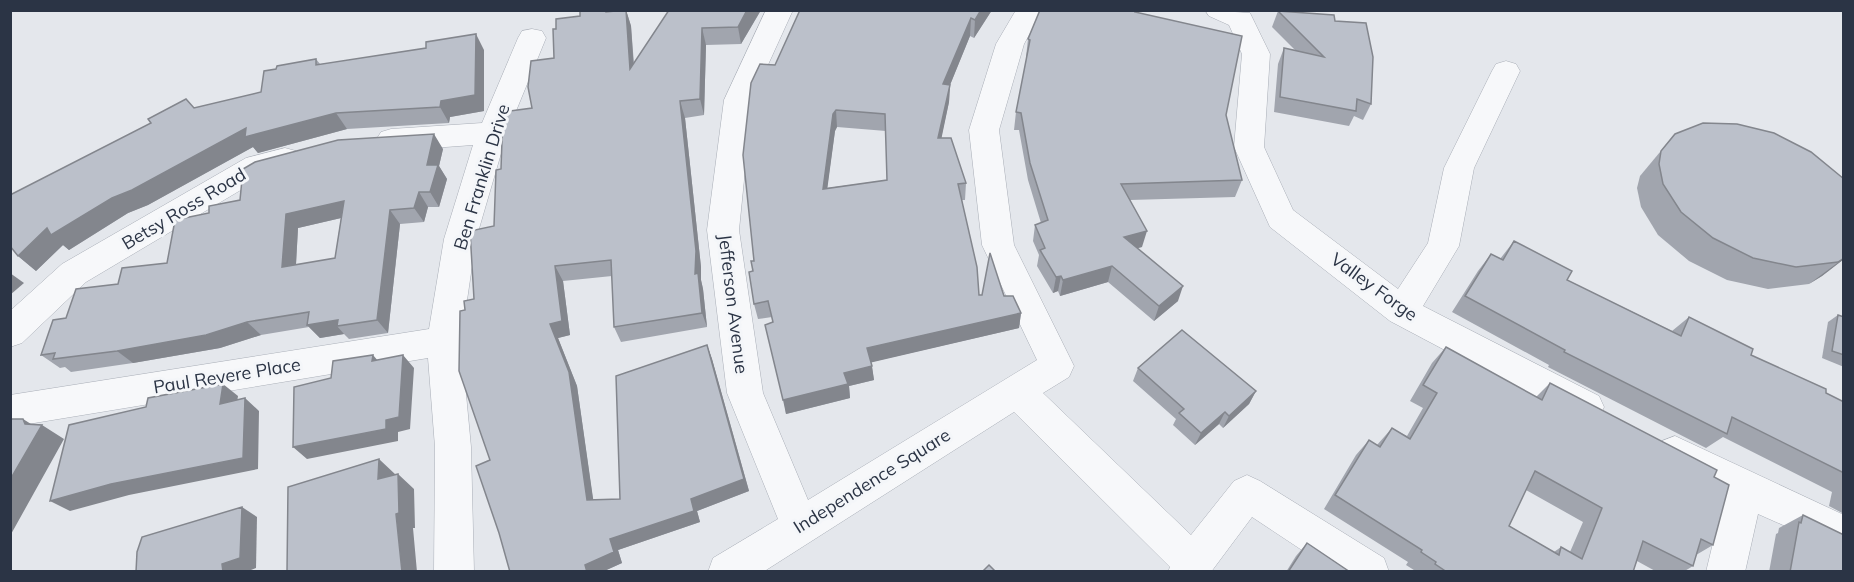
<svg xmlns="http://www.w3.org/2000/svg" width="1854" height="582" font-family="Mulish,sans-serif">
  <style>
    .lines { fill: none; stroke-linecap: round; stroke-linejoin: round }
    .minor-casing { stroke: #a9aeb7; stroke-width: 1 }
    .minor { fill: #f7f8fa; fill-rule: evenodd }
    .wall { fill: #a1a5ae; fill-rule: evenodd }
    .shaded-wall { fill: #83868d }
    .building { fill: #bbc0ca; stroke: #83868d; stroke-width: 1.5; fill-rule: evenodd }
    .labels { text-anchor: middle; stroke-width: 6; stroke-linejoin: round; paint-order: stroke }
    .street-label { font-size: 18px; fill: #2b3445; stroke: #f4f6f9 }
  </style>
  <rect width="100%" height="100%" fill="#e4e7ec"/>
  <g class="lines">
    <defs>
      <g id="minor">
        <polygon points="766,10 793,10 752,100 739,230 763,393 808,500 1037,360 982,245 969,130 996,44 1016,10 1043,10 1024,44 999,130 1014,245 1074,366 1069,377 1043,393 1191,535 1234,481 1247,475 1260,481 1384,558 1389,572 1335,572 1252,517 1211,572 1168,572 1170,567 1014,412 763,572 708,572 713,558 778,519 727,393 707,230 724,100"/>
        <polygon points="1205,10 1250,13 1270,54 1264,147 1293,210 1398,289 1428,243 1444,168 1492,71 1496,64 1506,61 1516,64 1520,71 1474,168 1459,246 1423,306 1599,396 1604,407 1599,418 1586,423 1573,418 1390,321 1270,227 1234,147 1242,54 1229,25 1209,16"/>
        <polygon points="532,29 542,31 546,38 507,133 476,239 461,341 471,447 474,572 434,572 435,447 428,358 10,427 10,395 429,329 444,239 473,145 391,151 381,148 376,140 381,132 391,129 482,123 518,38 522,31"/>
        <polygon points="285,148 296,151 300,159 296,167 266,175 86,282 22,343 10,347 10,311 62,264 246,158"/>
        <polygon points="1675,436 1844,515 1844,552 1758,514 1745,572 1706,572 1724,497 1662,465 1657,453 1662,441"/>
      </g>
    </defs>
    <use href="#minor" class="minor-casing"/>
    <use href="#minor" class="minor"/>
  </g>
  <g class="wall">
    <polygon points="580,10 608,10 608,11 626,10 631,26 634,64 669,10 761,10 741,44 706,45 704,115 685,118 701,267 701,280 703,289 707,327 621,342 614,327 612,276 563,281 570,335 558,338 577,386 593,500 620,499 707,345 712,359 749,491 697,511 700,522 618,550 622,563 602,572 510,572 465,310 474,299 494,226 501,169 532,108 554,58 556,29 580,16"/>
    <path d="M992,10L974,38L970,36L950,85L949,102L941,138L966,183L965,200H962L979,295L1004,296L1021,313L1019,328L871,362L874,380L849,386L850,398L786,414L772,317L758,319L754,304L753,271L754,261L775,65ZM837,127L886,131L887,180L827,188L835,131Z"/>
    <polygon points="1278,11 1335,21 1371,104 1363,120 1354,116 1349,126 1274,112 1278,64 1284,48 1295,50 1272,27"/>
    <polygon points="1140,13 1226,115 1242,180 1235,197 1130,200 1142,247 1137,248 1178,301 1154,321 1108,282 1060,296 1058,291 1053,293 1037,266 1039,255 1033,241 1035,225 1041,223 1028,180 1019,130 1014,130 1016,112 1027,57 1026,57 1028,39"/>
    <polygon points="484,50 484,111 450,117 449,123 347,129 258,153 253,147 148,205 128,213 69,250 63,245 36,271 18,256 194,108 261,92 276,69 316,59 320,64"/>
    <polygon points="1675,134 1844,259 1822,276 1809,284 1768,289 1727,280 1689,261 1658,235 1641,207 1637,188 1640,176"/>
    <path d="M443,149L439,166L447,179L439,207H428L424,222L400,224L388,333L349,339L344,334L320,338L309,327L261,335L220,348L133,363L71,372L65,367L60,368L41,355L66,318L118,284L167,263L209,213L240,200ZM341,218L335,258L296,265L298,228Z"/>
    <polygon points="1514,241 1567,280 1672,331 1689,317 1751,355 1844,402 1844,514 1829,506 1832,492 1723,437 1706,448 1548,367 1549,365 1452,312 1478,271 1491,254 1500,259"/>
    <polygon points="1838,315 1844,317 1844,367 1822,358 1828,322"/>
    <path d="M1446,347L1536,397L1550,383L1714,477L1713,545L1696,555L1693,566L1683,572H1657L1637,561L1633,572H1417L1406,565L1408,562L1324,509L1356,455L1369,440L1377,445L1392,428L1407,436L1423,408L1410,401L1432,363ZM1526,490L1583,522L1570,552L1561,547L1554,552L1509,526Z"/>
    <polygon points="1138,368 1256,391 1249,404 1223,428 1219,424 1195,445 1173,425 1176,419 1133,381"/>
    <polygon points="1803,515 1842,535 1844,534 1844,572 1769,572 1776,534 1778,533 1779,528"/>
    <polygon points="1307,543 1350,572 1286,572 1296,556"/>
  </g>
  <g class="shaded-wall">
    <polygon points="626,10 631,26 635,86 630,69"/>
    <polygon points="747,10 761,10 741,44 738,27"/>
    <polygon points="981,10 992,10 974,38 975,20"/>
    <polygon points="971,18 970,36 950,85 949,102 938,155 938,138 943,84"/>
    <polygon points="702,28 706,45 704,115 700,99"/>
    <polygon points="476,34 484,50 484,111 450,117 449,123 440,107 441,101"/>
    <polygon points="680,101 685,118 701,267 701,280 703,289 707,327 702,313 695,274"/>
    <polygon points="836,110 837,127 835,131 825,206 823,189 833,114"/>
    <polygon points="336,113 347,129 258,153 253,147 148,205 128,213 69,250 63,245 36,271 18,256 47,228 112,198 246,128"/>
    <polygon points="434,134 443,149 439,166 447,179 439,207 430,192 427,165"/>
    <polygon points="419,192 428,207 424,222 414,208"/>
    <polygon points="344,201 354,215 298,228 295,281 282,267 286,214"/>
    <polygon points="390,210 400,224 388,333 377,320"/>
    <polygon points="1147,231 1142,247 1119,253 1124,237"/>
    <polygon points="1844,258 1844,259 1822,276 1809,284"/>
    <polygon points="555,266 563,281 570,335 558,338 577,386 595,512 587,500 550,324"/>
    <polygon points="1112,266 1108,282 1060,296 1063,280"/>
    <polygon points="10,273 24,283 10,295"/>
    <polygon points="1061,276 1058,291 1053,293 1056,277"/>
    <polygon points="1183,286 1178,301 1154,321 1159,306"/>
    <polygon points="1021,313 1019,328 869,363 867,348"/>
    <polygon points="338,320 337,326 344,334 320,338 307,325"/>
    <polygon points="247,322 261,335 220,348 133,363 117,351"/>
    <polygon points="707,345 712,359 749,491 697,511 700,522 618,550 622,563 602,572 587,572 585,565 610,539 691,499"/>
    <polygon points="373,355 384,368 372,361"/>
    <polygon points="403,355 414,368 410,429 398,432 398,441 307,459 293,447 386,420"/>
    <polygon points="872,366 874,380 849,386 850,398 786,414 783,400 844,373"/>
    <polygon points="223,384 238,396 235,417 220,404"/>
    <polygon points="1256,391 1249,404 1223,428 1229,416"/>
    <polygon points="245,398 259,411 258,469 129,495 70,511 50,501"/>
    <polygon points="1225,412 1219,424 1195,445 1201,433"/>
    <polygon points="23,419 39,429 42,425 64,439 10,536 10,480 25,424"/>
    <polygon points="379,459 396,475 378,479"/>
    <polygon points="398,474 414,489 415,528 413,528 417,572 402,572 396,514"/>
    <polygon points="242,507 257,517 256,568 246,572 223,572 222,564"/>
  </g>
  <g class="building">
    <polygon points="580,10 606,10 606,12 626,10 630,69 669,10 747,10 738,27 702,28 700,99 680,101 696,251 695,274 698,273 702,313 614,327 611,260 555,266 562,321 550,324 569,372 587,500 620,499 616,376 707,345 744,479 691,499 694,511 610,539 614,552 585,565 587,572 510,572 499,533 476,466 490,460 459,371 460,311 465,310 464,301 474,299 470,231 494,226 496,170 501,169 503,112 532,108 528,87 531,61 554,58 553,29 556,29 556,19 580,16"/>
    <path d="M800,10H981L975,20L971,18L943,84L950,85L938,138H951L966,183L958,184L977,267L979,295H982L990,253L1004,296H1013L1021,313L867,348L872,366L844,373L848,384L783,400L765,325L773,322L768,301L754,304L749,272L753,271L751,261H754L743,155L751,83L760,64L775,65ZM836,110L885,114L887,180L823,189L833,114Z"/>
    <polygon points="1040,10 1136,10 1135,12 1242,36 1226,115 1242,180 1121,184 1147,231 1124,237 1183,286 1159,306 1112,266 1063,280 1061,276 1056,277 1040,250 1045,248 1035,225 1048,220 1030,163 1021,113 1016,112 1030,40 1028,39"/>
    <polygon points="1278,11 1334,15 1335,21 1366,23 1373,57 1371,104 1357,99 1356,111 1280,97 1284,48 1324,57"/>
    <polygon points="476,34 475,95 441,101 440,107 336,113 245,137 246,128 132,190 112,198 51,235 47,228 18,256 10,246 10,195 151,123 148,119 186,99 194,108 261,92 264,71 276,69 277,66 316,59 316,65 426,48 426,42"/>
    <polygon points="1703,123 1737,124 1774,133 1811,152 1844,179 1844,258 1838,262 1796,267 1753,258 1713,238 1681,212 1663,184 1659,164 1661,151 1675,134"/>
    <path d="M434,134L427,165H438L430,192H419L414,208L390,210L377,320L337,326L338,320L307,325L309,312L247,322L206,335L117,351L53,359L55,353L41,355L53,320L66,318L76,289L118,284L122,268L167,263L175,220L209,213V206L240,200L243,169L255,162L338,140ZM344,201L335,258L282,267L286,214Z"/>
    <polygon points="1514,241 1572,271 1567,280 1681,336 1689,317 1753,349 1751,355 1826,389 1826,393 1844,402 1844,473 1732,417 1727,434 1564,352 1565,350 1465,296 1491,254 1503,260"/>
    <polygon points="1838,315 1844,317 1844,355 1832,351"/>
    <polygon points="1182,330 1256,391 1229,416 1225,412 1201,433 1179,413 1184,409 1138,368"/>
    <path d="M1446,347L1542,400L1550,383L1717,470L1714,477L1729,485L1713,545L1701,539L1693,566L1643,541L1633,572H1447L1435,564L1436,562L1421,552L1422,550L1335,495L1369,440L1380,447L1392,428L1410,439L1437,393L1423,385ZM1535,471L1602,508L1582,559L1561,547L1559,555L1509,526Z"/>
    <polygon points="373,355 372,361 403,355 399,417 386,420 386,429 293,447 294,387 331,378 333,361"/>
    <polygon points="223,384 220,404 245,398 243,458 111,484 50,501 69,425 146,407 148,398"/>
    <polygon points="10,419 23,419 25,424 42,425 10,480"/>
    <polygon points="379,459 378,479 398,474 399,513 396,514 402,572 287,572 288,487"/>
    <polygon points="242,507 240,558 222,564 223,572 136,572 137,552 142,537"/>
    <polygon points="1803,515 1844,535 1844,572 1790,572 1799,522 1801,523"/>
    <polygon points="1307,543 1350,572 1288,572"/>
    <polygon points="989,565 996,572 982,572"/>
  </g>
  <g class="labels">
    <g class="street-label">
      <text transform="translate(482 177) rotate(-73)" y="6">Ben Franklin Drive</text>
      <text transform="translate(184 209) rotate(-31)" y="6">Betsy Ross Road</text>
      <text transform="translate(1374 287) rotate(36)" y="6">Valley Forge</text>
      <text transform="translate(733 304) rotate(83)" y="6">Jefferson Avenue</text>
      <text transform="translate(227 376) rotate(-9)" y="6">Paul Revere Place</text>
      <text transform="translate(872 481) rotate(-32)" y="6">Independence Square</text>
    </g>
  </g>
  <rect width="1854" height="582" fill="none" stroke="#2b3445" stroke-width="24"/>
</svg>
